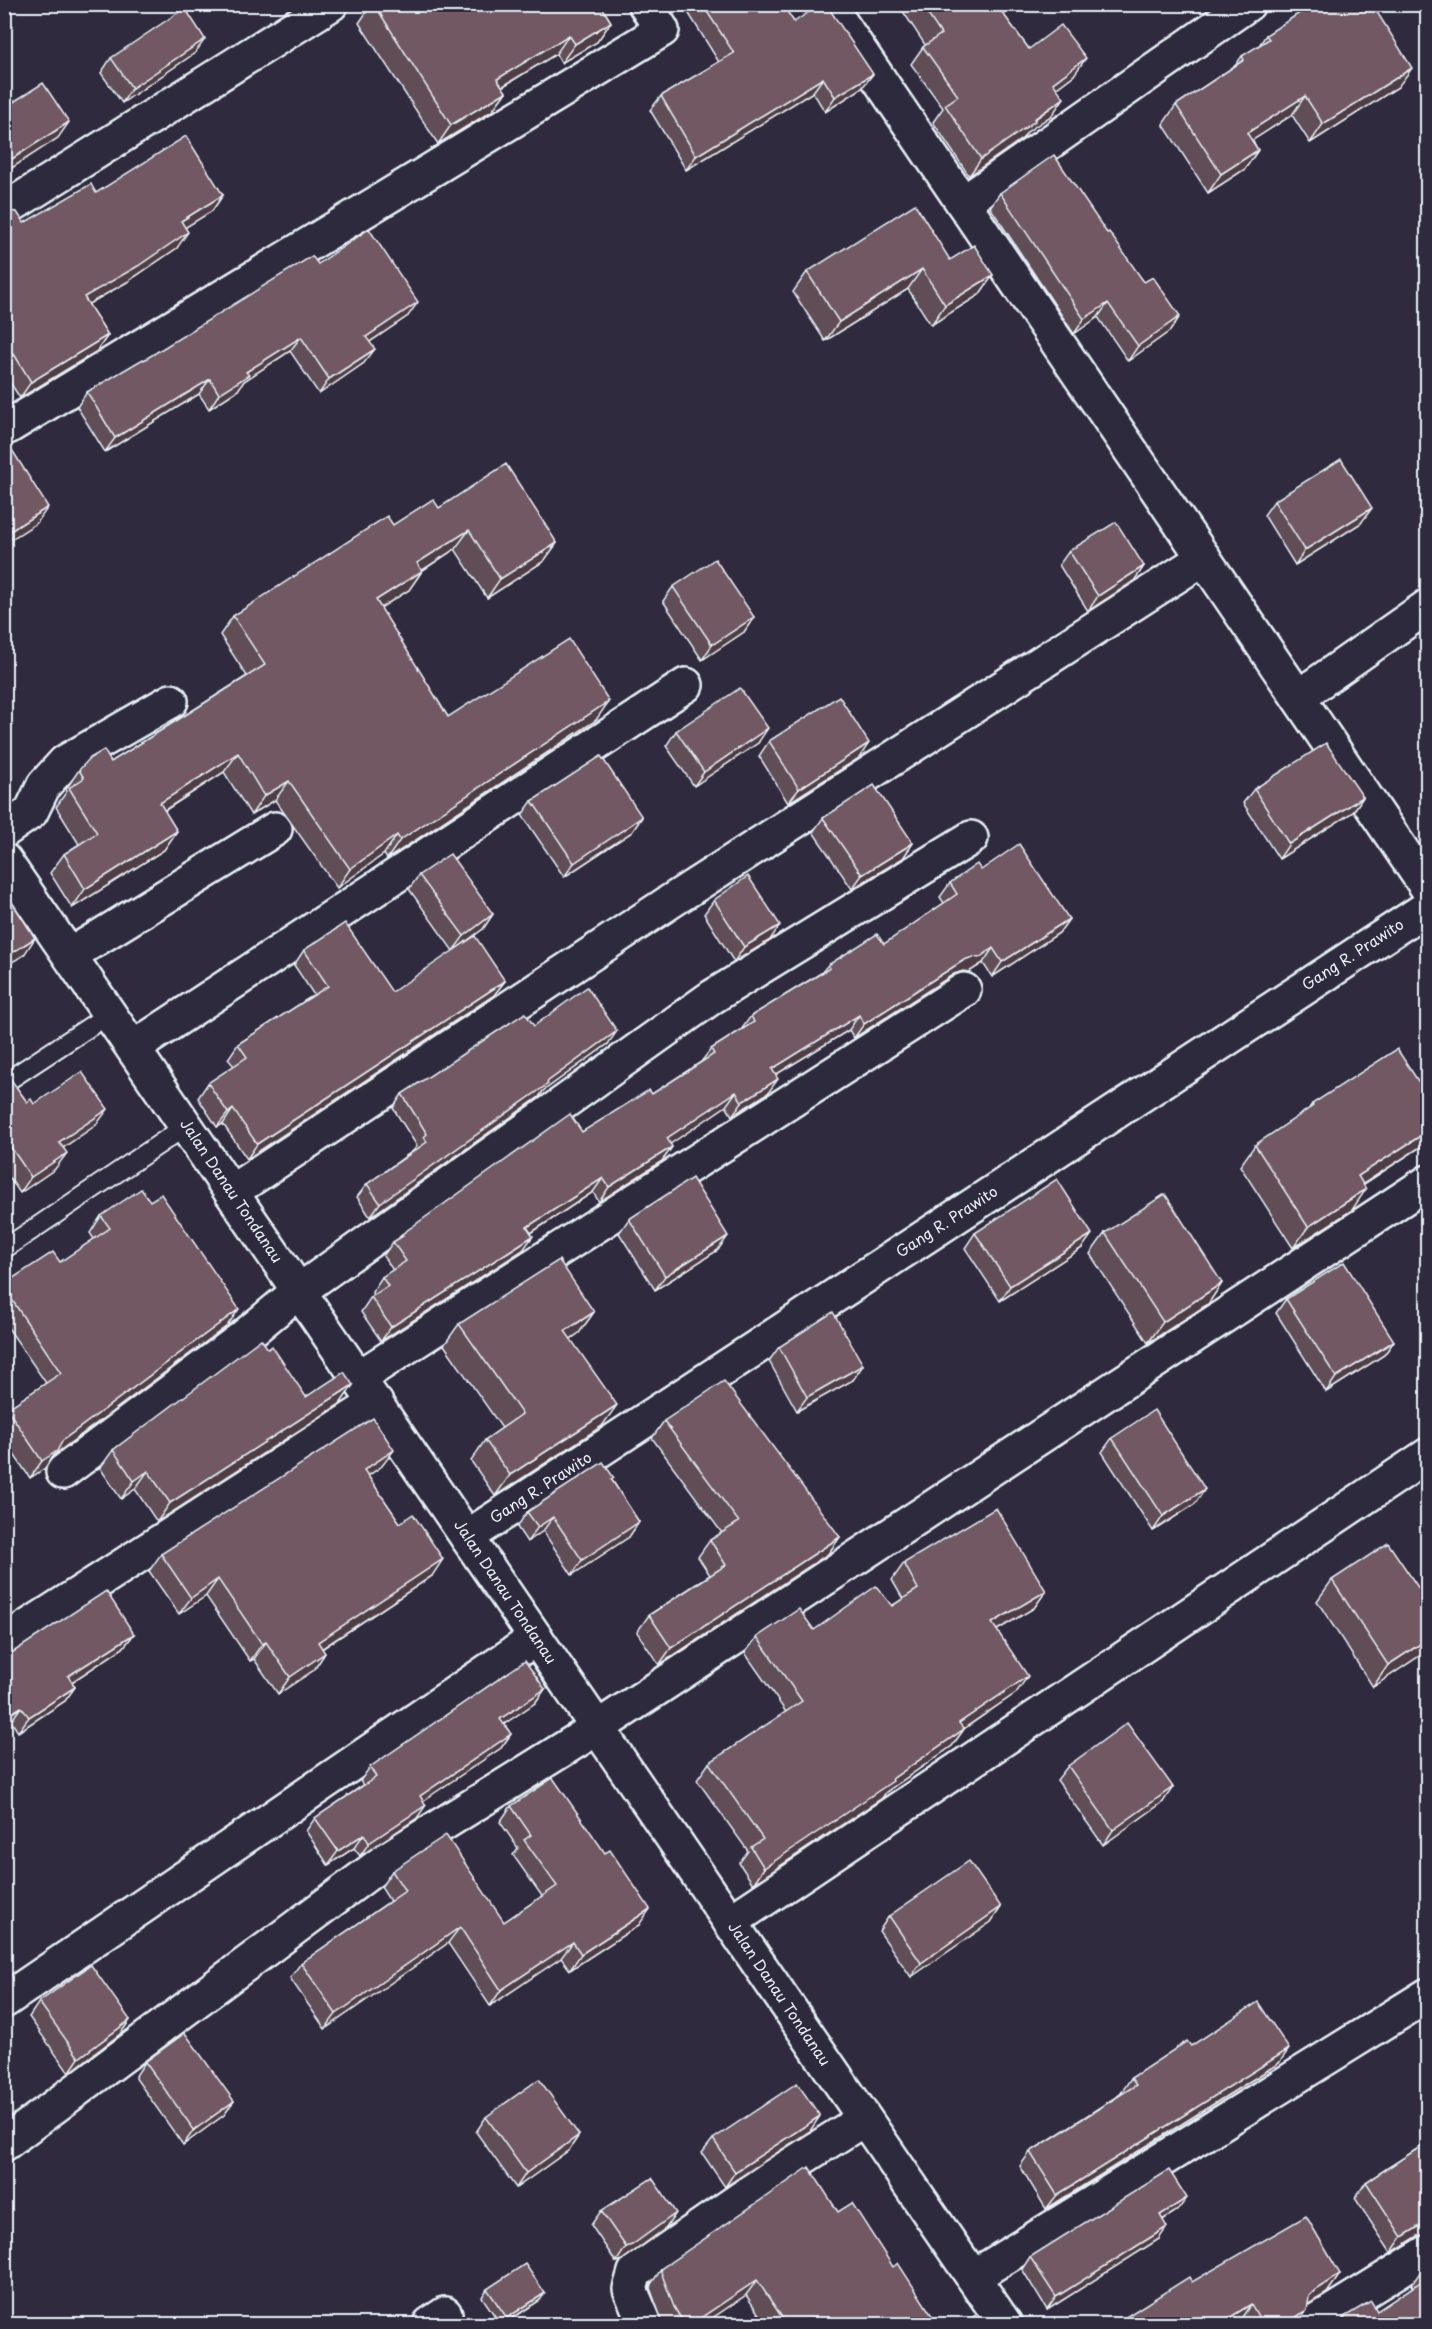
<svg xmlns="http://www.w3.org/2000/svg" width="1432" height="2329" font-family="'Playpen Sans',sans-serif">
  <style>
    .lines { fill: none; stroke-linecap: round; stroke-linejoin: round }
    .service-casing { stroke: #e8f1f8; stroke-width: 22 }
    .minor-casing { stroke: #e8f1f8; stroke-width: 38 }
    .service { stroke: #2f2a3d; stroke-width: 18 }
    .minor { stroke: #2f2a3d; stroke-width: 33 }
    .wall { fill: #614d54; stroke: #e8f1f8; stroke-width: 1.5 }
    .shaded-wall { fill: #4f3e45; stroke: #e8f1f8; stroke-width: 1.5 }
    .building { fill: #715962; stroke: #e8f1f8; stroke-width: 1.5 }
    .labels { text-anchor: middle; stroke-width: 5; stroke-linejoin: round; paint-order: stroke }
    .street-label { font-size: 15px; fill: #e8f1f8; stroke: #2f2a3d }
  </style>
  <rect width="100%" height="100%" fill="#2f2a3d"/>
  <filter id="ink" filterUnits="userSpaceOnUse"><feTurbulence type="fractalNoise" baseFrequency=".0167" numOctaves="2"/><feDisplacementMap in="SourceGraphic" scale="12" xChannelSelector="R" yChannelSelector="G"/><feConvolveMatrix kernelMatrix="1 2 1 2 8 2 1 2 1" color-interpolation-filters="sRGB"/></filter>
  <g filter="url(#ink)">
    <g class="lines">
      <defs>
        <g id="service">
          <polyline points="4,1083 109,1014"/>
          <polyline points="4,1249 186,1126"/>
        </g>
        <g id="minor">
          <polyline points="828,4 1428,889"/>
          <polyline points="963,203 1248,4"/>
          <polyline points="4,210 331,4"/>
          <polyline points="8,427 662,30 645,4"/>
          <polyline points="1298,697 1428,606"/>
          <polyline points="4,831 31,812 44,785 65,762 171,701"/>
          <polyline points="4,860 1005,2324"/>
          <polyline points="70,955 275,829"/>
          <polyline points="133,1048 686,685"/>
          <polyline points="231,1192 671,901 1204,558"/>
          <polyline points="358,1378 964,990"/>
          <polyline points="63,1472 241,1339 299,1291 712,997 971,838"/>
          <polyline points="467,1537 1428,907"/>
          <polyline points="4,1642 376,1403"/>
          <polyline points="730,1922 1428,1455"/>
          <polyline points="4,2001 536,1638"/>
          <polyline points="4,2144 390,1857 597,1728 1428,1182"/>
          <polyline points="973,2277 1428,1995"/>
          <polyline points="430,2324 445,2314"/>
          <polyline points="645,2324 630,2289 635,2272 769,2179 864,2119"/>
          <polyline points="1312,2324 1428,2252"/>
        </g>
      </defs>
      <use href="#service" class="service-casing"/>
      <use href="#minor" class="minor-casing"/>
      <use href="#service" class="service"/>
      <use href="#minor" class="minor"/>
    </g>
    <g class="wall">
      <polygon points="372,4 600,4 611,22 597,42 561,63 556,54 502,87 506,92 492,111 438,144 359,23"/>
      <polygon points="689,4 782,4 794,22 862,88 825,112 813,92 686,170 650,110 661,96 719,62 686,9"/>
      <polygon points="898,4 996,4 1029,49 1074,75 1057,88 1052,115 1027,132 1023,138 969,176 933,122 943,108 911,64 923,47 926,46"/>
      <polygon points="1266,35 1398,87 1310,143 1292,115 1252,140 1258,150 1245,169 1208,193 1163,124 1176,105 1235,66 1242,56 1258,47"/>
      <polygon points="195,53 122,103 101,73 111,58"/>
      <polygon points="96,193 223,195 212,211 185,227 177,248 127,282 88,304 108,335 97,351 20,398 4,373 4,209 24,223"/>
      <polygon points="1000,193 1107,233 1144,282 1180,316 1170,331 1128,361 1098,317 1074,334 990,207"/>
      <polygon points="950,260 993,275 979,295 931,325 908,289 825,341 793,292 807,272"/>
      <polygon points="318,264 408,316 370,342 364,363 319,394 290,351 244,381 238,390 209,409 199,394 105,452 77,407 87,392"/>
      <polygon points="1274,501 1361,523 1295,565 1264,515"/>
      <polygon points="439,508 557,543 544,561 487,598 455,549 422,571 409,590 380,608 448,717 596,720 387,859 384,854 337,888 275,800 251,815 224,772 164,811 177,831 164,850 72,908 50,873 64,854 79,844 56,807 67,791 66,789 79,770 111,762 247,676 220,635 233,616 393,525"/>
      <polygon points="1069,551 1144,566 1134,581 1088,611 1059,565"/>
      <polygon points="673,587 754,617 744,632 702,660 663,601"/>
      <polygon points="676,731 758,743 694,786 666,746"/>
      <polygon points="769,741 859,758 788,803 759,756"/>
      <polygon points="1254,789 1363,797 1353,812 1279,859 1243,803"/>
      <polygon points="532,801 642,817 632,832 564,877 522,815"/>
      <polygon points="823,818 913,843 903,858 852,889 813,832"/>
      <polygon points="981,870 1069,919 1059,933 992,977 983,963 969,972 963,971 954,974 854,1038 849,1030 775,1075 768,1093 732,1116 726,1106 670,1144 672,1147 662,1161 599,1202 593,1192 531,1233 523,1250 381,1341 361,1312 371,1297 374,1295 372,1292 382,1277 393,1270 383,1256 393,1242 398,1239 402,1234 582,1132 652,1094 701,1062 711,1049 741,1030 751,1016 821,973 828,965 884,944 944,903 940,897 950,883"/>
      <polygon points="419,875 493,914 483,929 453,951 409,889"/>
      <polygon points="714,900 770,940 734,962 704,914"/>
      <polygon points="304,950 392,992 505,981 494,995 247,1159 223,1124 217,1127 198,1098 208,1083 234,1066 228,1059 238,1044 314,995 294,965"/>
      <polygon points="534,1026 608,1044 543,1091 539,1097 370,1217 357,1197 367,1184 414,1150 417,1146 393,1108 402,1094"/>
      <polygon points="4,1068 6,1073 27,1102 96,1125 63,1148 55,1169 20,1193 4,1170"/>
      <polygon points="1428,1096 1428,1142 1364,1184 1352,1210 1293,1248 1240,1166 1255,1145 1308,1110 1312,1104"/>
      <polygon points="101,1216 227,1326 54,1455 45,1468 30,1478 4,1440 4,1412 7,1409 46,1383 4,1322 4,1284 60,1262 94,1239 90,1233"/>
      <polygon points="629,1219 718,1250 655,1290 619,1233"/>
      <polygon points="975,1233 1082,1248 1000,1301 965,1248"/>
      <polygon points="1105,1233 1222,1283 1208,1304 1148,1343 1090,1254"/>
      <polygon points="1286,1299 1394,1341 1384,1355 1326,1392 1276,1313"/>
      <polygon points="594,1312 579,1333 571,1339 602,1426 495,1496 471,1461 485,1440 502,1428 444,1345 459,1324"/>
      <polygon points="779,1347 863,1365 853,1380 797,1411 769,1361"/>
      <polygon points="268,1349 306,1397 353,1385 340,1404 157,1522 135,1489 121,1499 100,1468 113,1450"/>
      <polygon points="664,1421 840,1537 828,1554 659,1665 637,1632 649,1615 710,1575 698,1557 710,1540 722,1533 652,1438"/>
      <polygon points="1112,1438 1195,1504 1153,1531 1102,1452"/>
      <polygon points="382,1466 368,1476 400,1523 432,1576 322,1649 325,1653 314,1670 278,1694 254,1659 250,1661 206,1596 179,1614 149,1571 161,1554"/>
      <polygon points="612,1480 639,1522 629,1537 572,1575 543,1531 527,1542 517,1527 527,1512"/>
      <polygon points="904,1563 1046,1591 1034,1608 997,1630 1016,1693 964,1729 952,1746 886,1792 882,1798 753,1884 739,1863 748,1851 697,1780 709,1763 786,1712 745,1653 757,1637 814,1630 892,1606 903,1599 892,1580"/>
      <polygon points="1332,1580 1428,1602 1428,1650 1373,1687 1317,1601"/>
      <polygon points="134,1634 123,1648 72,1682 75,1687 65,1701 18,1732 11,1721 4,1726 4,1658"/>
      <polygon points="545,1689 535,1703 504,1724 511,1734 501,1748 423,1800 417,1818 360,1856 354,1848 328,1865 306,1831 315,1818 363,1785 360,1781 370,1767"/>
      <polygon points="1068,1766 1163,1802 1103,1845 1057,1780"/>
      <polygon points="511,1806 639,1925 570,1970 561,1958 490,2006 448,1943 325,2029 290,1978 301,1963 390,1901 381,1887 392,1871 504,1922 542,1896 513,1855 518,1848 500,1822"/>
      <polygon points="1001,1907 991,1922 911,1977 879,1931 889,1916"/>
      <polygon points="39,2002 130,2020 120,2034 69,2073 29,2017"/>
      <polygon points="1191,2046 1279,2063 1046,2209 1020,2166 1030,2152 1122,2093 1121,2093 1131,2078"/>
      <polygon points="145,2062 234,2101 224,2115 183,2145 135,2077"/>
      <polygon points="486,2117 579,2135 569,2150 516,2188 476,2132"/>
      <polygon points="810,2131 725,2187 702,2153 713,2139"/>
      <polygon points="1428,2142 1428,2234 1418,2236 1391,2253 1355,2198 1366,2182"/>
      <polygon points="1178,2210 1163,2220 1159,2239 1047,2310 1022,2269 1030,2257"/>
      <polygon points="601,2211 666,2228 622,2260 616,2262 591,2225"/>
      <polygon points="838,2212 893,2267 938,2325 766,2325 746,2295 702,2325 664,2325 663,2323 650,2288 651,2284 662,2268"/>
      <polygon points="1428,2265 1428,2325 1339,2325 1344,2317 1377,2311 1413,2287 1412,2284 1423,2268"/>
      <polygon points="1340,2274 1327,2293 1308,2304 1307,2310 1297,2325 1239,2325 1238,2323 1235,2325 1113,2325 1192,2282"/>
      <polygon points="487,2289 540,2300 503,2325 501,2325 482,2297"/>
    </g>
    <g class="shaded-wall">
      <polygon points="611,22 597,42 561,63 575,44"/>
      <polygon points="569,35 556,54 483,98 497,79"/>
      <polygon points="205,39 195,53 122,103 132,88"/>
      <polygon points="1086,58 1074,75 1041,100 1053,83"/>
      <polygon points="1412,68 1398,87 1310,143 1323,124"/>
      <polygon points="873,74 862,88 825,112 835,97"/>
      <polygon points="823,78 813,92 686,170 696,156"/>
      <polygon points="506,92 492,111 438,144 451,125"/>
      <polygon points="1305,96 1292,115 1234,152 1247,133"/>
      <polygon points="1064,98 1052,115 1027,132 1023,138 969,176 981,159"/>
      <polygon points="69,122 58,138 4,173 4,164"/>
      <polygon points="1258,150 1245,169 1208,193 1221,174"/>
      <polygon points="223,195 212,211 170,237 181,221"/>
      <polygon points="188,232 177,248 127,282 73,313 84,297"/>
      <polygon points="922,269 908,289 825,341 839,322"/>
      <polygon points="993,275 979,295 931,325 945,305"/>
      <polygon points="418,302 408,316 356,351 366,337"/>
      <polygon points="1108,303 1098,317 1074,334 1084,319"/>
      <polygon points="1180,316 1170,331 1128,361 1138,346"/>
      <polygon points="108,335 97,351 20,398 31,382"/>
      <polygon points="301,337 290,351 244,381 238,390 209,409 219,394 246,372"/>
      <polygon points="375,349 364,363 319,394 329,379"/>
      <polygon points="14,354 4,367 4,359"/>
      <polygon points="210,379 199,394 105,452 115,438"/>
      <polygon points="48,507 37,523 4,544 4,535"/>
      <polygon points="1372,508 1361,523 1295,565 1305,550"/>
      <polygon points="469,530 455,549 404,582 417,563"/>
      <polygon points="557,543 544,561 487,598 500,579"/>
      <polygon points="1144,566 1134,581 1088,611 1098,596"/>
      <polygon points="422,571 409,590 363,619 376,600"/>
      <polygon points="754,617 744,632 702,660 712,645"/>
      <polygon points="609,701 596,720 387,859 400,840"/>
      <polygon points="768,728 758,743 694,786 704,772"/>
      <polygon points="869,743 859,758 788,803 799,789"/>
      <polygon points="238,753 224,772 146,822 160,803"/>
      <polygon points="289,781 275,800 251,815 264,796"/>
      <polygon points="1363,797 1353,812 1279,859 1289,844"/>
      <polygon points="642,817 632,832 564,877 574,863"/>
      <polygon points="177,831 164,850 72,908 85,889"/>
      <polygon points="397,835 384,854 337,888 350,869"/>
      <polygon points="913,843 903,858 852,889 862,875"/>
      <polygon points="493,914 483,929 453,951 464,936"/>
      <polygon points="1069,919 1059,933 992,977 1002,962"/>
      <polygon points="780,925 770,940 734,962 744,947"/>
      <polygon points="35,938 24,955 4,967 4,958"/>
      <polygon points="993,948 983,963 969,972 963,971 954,974 854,1038 864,1024 964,960"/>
      <polygon points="505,981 494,995 247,1159 257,1144"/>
      <polygon points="859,1015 849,1030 762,1083 772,1069"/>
      <polygon points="617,1031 608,1044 543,1091 539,1097 370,1217 380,1203"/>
      <polygon points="778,1079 768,1093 732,1116 742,1102"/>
      <polygon points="736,1092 726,1106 657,1153 667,1138"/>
      <polygon points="108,1109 96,1125 48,1158 59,1142"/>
      <polygon points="233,1109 223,1124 217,1127 228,1113"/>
      <polygon points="1428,1131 1428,1142 1343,1197 1358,1176"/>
      <polygon points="672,1147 662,1161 599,1202 609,1187"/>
      <polygon points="67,1153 55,1169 20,1193 31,1177"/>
      <polygon points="603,1178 593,1192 517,1242 527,1227"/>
      <polygon points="1366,1189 1352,1210 1293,1248 1308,1227"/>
      <polygon points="1092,1234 1082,1248 1000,1301 1010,1286"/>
      <polygon points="533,1236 523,1250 381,1341 391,1327"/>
      <polygon points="728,1236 718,1250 655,1290 665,1276"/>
      <polygon points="1222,1283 1208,1304 1148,1343 1163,1322"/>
      <polygon points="239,1309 227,1326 54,1455 45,1468 30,1478 42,1461 63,1440"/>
      <polygon points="594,1312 579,1333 551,1352 565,1331"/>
      <polygon points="1394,1341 1384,1355 1326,1392 1336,1377"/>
      <polygon points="863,1365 853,1380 797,1411 807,1397"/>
      <polygon points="353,1385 340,1404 157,1522 170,1503"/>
      <polygon points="617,1405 602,1426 495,1496 510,1475"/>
      <polygon points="394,1450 382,1466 352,1487 364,1470"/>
      <polygon points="148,1471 135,1489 121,1499 134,1481"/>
      <polygon points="1205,1489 1195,1504 1153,1531 1163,1516"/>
      <polygon points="553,1517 543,1531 527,1542 538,1527"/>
      <polygon points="639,1522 629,1537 572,1575 582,1560"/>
      <polygon points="840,1537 828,1554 659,1665 671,1648"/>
      <polygon points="443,1559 432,1576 306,1659 318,1642"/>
      <polygon points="218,1579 206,1596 179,1614 191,1598"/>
      <polygon points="1046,1591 1034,1608 980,1640 992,1623"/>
      <polygon points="134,1634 123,1648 58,1691 68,1676"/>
      <polygon points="1428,1639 1428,1650 1373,1687 1388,1665"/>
      <polygon points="266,1642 254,1659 250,1661 262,1644"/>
      <polygon points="325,1653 314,1670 278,1694 290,1677"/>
      <polygon points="1028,1676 1016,1693 948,1739 959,1723"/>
      <polygon points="75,1687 65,1701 18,1732 29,1717"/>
      <polygon points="545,1689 535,1703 491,1733 500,1719"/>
      <polygon points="21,1707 11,1721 4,1726 4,1718"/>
      <polygon points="964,1729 952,1746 886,1792 882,1798 753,1884 764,1868"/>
      <polygon points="511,1734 501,1748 411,1809 420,1796"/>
      <polygon points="1173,1787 1163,1802 1103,1845 1113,1830"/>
      <polygon points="426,1805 417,1818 360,1856 369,1843"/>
      <polygon points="364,1834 354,1848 328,1865 338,1851"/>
      <polygon points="1001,1907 991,1922 911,1977 921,1963"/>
      <polygon points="650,1909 639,1925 570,1970 581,1954"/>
      <polygon points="460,1927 448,1943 325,2029 336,2014"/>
      <polygon points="573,1942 561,1958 490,2006 501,1990"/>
      <polygon points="130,2020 120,2034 69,2073 79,2058"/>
      <polygon points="1289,2049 1279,2063 1046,2209 1057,2195"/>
      <polygon points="234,2101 224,2115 183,2145 194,2130"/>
      <polygon points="820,2116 810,2131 725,2187 735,2172"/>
      <polygon points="579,2135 569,2150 516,2188 526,2173"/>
      <polygon points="1187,2198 1178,2210 1151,2227 1160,2215"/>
      <polygon points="676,2213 666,2228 622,2260 616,2262 626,2247"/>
      <polygon points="1428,2221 1428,2234 1418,2236 1391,2253 1402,2237"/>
      <polygon points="1167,2227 1159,2239 1047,2310 1056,2297"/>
      <polygon points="1340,2274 1327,2293 1302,2308 1309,2296 1315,2290"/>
      <polygon points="757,2280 746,2295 702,2325 690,2325"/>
      <polygon points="545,2293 540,2300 502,2325 507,2318"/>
      <polygon points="1251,2304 1238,2323 1235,2325 1218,2325"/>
      <polygon points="1307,2310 1297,2325 1284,2325"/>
      <polygon points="811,2318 806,2325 801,2325"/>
    </g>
    <g class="building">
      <polygon points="374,4 600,4 611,22 575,44 569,35 497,79 506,92 451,125"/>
      <polygon points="702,4 782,4 794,22 821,4 826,4 873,74 835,97 823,78 696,156 661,96 734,53"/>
      <polygon points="921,4 996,4 1029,49 1061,25 1086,58 1053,83 1064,98 1034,119 1035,121 981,159 945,105 958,96 923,47 941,34"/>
      <polygon points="1313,4 1372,4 1412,68 1323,124 1305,96 1247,133 1258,150 1221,174 1176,105 1244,60 1242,56 1269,39 1266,35"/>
      <polygon points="185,8 205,39 132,88 111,58"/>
      <polygon points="43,83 69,122 4,164 4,108"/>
      <polygon points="186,136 223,195 181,221 188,232 138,266 84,297 108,335 31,382 14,354 4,359 4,209 7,211 17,212 24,223 91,184 96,193"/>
      <polygon points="1054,155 1107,233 1109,232 1144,282 1153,277 1180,316 1138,346 1108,303 1084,319 1000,193"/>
      <polygon points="915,204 950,260 974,245 993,275 945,305 922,269 839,322 807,272"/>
      <polygon points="369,229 418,302 366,337 375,349 329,379 301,337 246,372 249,375 219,394 210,379 115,438 87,392 143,359 144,360 312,256 318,264"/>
      <polygon points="7,442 48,507 4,535 4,444"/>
      <polygon points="1341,459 1372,508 1305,550 1274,501"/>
      <polygon points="506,464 557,543 500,579 469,530 417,563 422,571 376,600 448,717 569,639 609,701 400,840 397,835 350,869 289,781 264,796 238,753 160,803 177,831 85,889 64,854 97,833 69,788 84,778 79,770 90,758 104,750 111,762 265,665 233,616 387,516 393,525 433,499 439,508"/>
      <polygon points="1116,522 1144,566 1098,596 1069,551"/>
      <polygon points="715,559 754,617 712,645 673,587"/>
      <polygon points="740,688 768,728 704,772 676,731"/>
      <polygon points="839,696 869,743 799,789 769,741"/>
      <polygon points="1326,743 1363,797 1289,844 1254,789"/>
      <polygon points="601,756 642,817 574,863 532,801"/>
      <polygon points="874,785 913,843 862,875 823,818"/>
      <polygon points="1019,844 1069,919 1002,962 993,948 979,958 973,957 964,960 864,1024 859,1015 772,1069 778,1079 742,1102 736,1092 667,1138 672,1147 609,1187 603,1178 527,1227 533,1236 391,1327 371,1297 388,1286 382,1277 406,1261 393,1242 403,1236 402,1234 570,1114 582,1132 649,1090 652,1094 714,1054 711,1049 754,1022 751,1016 830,968 828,965 877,934 884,944 957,894 950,883 977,864 981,870"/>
      <polygon points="450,854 493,914 464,936 419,875"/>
      <polygon points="748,876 780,925 744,947 714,900"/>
      <polygon points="6,893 35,938 4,958 4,894"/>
      <polygon points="345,923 392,992 475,936 505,981 257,1144 233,1109 228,1113 208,1083 247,1057 238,1044 328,986 304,950"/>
      <polygon points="587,987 617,1031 547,1082 548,1084 380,1203 367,1184 427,1142 424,1137 427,1134 402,1094 525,1013 534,1026"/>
      <polygon points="1397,1049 1428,1096 1428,1131 1358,1176 1366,1189 1308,1227 1255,1145 1313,1106 1312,1104"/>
      <polygon points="4,1068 6,1073 27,1102 31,1099 34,1104 82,1072 108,1109 59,1142 67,1153 31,1177 4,1137"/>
      <polygon points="692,1178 728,1236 665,1276 629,1219"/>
      <polygon points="1057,1179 1092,1234 1010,1286 975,1233"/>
      <polygon points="141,1189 150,1201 161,1194 239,1309 63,1440 57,1451 42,1461 7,1409 61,1373 4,1288 4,1284 53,1252 60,1262 110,1228 101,1216"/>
      <polygon points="1165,1194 1222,1283 1163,1322 1105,1233"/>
      <polygon points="559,1260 594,1312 565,1331 617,1405 510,1475 485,1440 522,1414 459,1324"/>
      <polygon points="1344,1262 1394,1341 1336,1377 1286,1299"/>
      <polygon points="833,1312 863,1365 807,1397 779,1347"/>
      <polygon points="261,1339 268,1349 272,1346 306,1397 344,1372 353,1385 170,1503 148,1471 134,1481 113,1450"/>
      <polygon points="724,1381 840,1537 671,1648 649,1615 726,1565 710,1540 739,1522 664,1421"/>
      <polygon points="1154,1410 1205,1489 1163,1516 1112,1438"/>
      <polygon points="373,1418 394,1450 364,1470 400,1523 413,1514 443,1559 318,1642 325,1653 290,1677 266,1642 262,1644 218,1579 191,1598 161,1554"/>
      <polygon points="603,1462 614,1478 611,1479 639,1522 582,1560 553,1517 538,1527 527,1512"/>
      <polygon points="996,1508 1046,1591 992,1623 1028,1676 959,1723 964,1729 892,1779 893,1781 764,1868 751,1847 763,1839 709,1763 802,1701 757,1637 799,1609 814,1630 876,1586 892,1606 918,1589 904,1563"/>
      <polygon points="1388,1543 1428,1602 1428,1639 1388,1665 1332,1580"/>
      <polygon points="106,1591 134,1634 68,1676 75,1687 29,1717 21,1707 4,1718 4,1658"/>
      <polygon points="525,1661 545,1689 500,1719 511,1734 420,1796 426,1805 369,1843 364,1834 338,1851 315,1818 376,1777 370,1767"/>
      <polygon points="1127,1723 1173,1787 1113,1830 1068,1766"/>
      <polygon points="553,1778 605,1853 610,1850 650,1909 581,1954 573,1942 501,1990 460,1927 336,2014 301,1963 405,1891 392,1871 446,1835 504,1922 557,1886 524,1840 531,1835 511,1806"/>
      <polygon points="969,1861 1001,1907 921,1963 889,1916"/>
      <polygon points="91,1965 130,2020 79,2058 39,2002"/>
      <polygon points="1258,2002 1289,2049 1057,2195 1030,2152 1136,2085 1131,2078 1187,2041 1191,2046"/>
      <polygon points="185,2033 234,2101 194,2130 145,2062"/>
      <polygon points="539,2079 579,2135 526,2173 486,2117"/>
      <polygon points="797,2083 820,2116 735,2172 713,2139"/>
      <polygon points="1428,2142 1428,2221 1402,2237 1366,2182"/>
      <polygon points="809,2167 838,2212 852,2203 893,2267 898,2263 938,2325 815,2325 811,2318 801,2325 787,2325 757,2280 690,2325 685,2325 674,2307 661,2272 662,2268"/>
      <polygon points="1169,2170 1187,2198 1160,2215 1167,2227 1056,2297 1030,2257"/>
      <polygon points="652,2178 676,2213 632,2245 626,2247 601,2211"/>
      <polygon points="1306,2216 1340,2274 1315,2290 1309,2296 1307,2310 1284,2325 1263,2325 1251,2304 1218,2325 1113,2325 1189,2277 1192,2282"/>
      <polygon points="525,2264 545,2293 507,2318 487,2289"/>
      <polygon points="1428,2265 1428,2275 1423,2268"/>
      <polygon points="1428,2277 1428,2325 1348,2325 1344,2317 1371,2301 1377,2311"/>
      <polygon points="977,2314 984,2325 961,2325"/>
    </g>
  </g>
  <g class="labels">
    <g class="street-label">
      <text transform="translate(1353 955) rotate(-33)" y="5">Gang R. Prawito</text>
      <text transform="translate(231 1191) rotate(56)" y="5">Jalan Danau Tondanau</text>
      <text transform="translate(947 1222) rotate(-33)" y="5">Gang R. Prawito</text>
      <text transform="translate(541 1488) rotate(-33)" y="5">Gang R. Prawito</text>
      <text transform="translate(505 1592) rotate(56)" y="5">Jalan Danau Tondanau</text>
      <text transform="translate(779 1994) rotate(56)" y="5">Jalan Danau Tondanau</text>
    </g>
  </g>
  <rect width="1432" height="2329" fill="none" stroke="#2f2a3d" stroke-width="24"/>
  <rect x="12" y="12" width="1408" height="2305" fill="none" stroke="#e8f1f8" stroke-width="2" filter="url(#ink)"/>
</svg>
